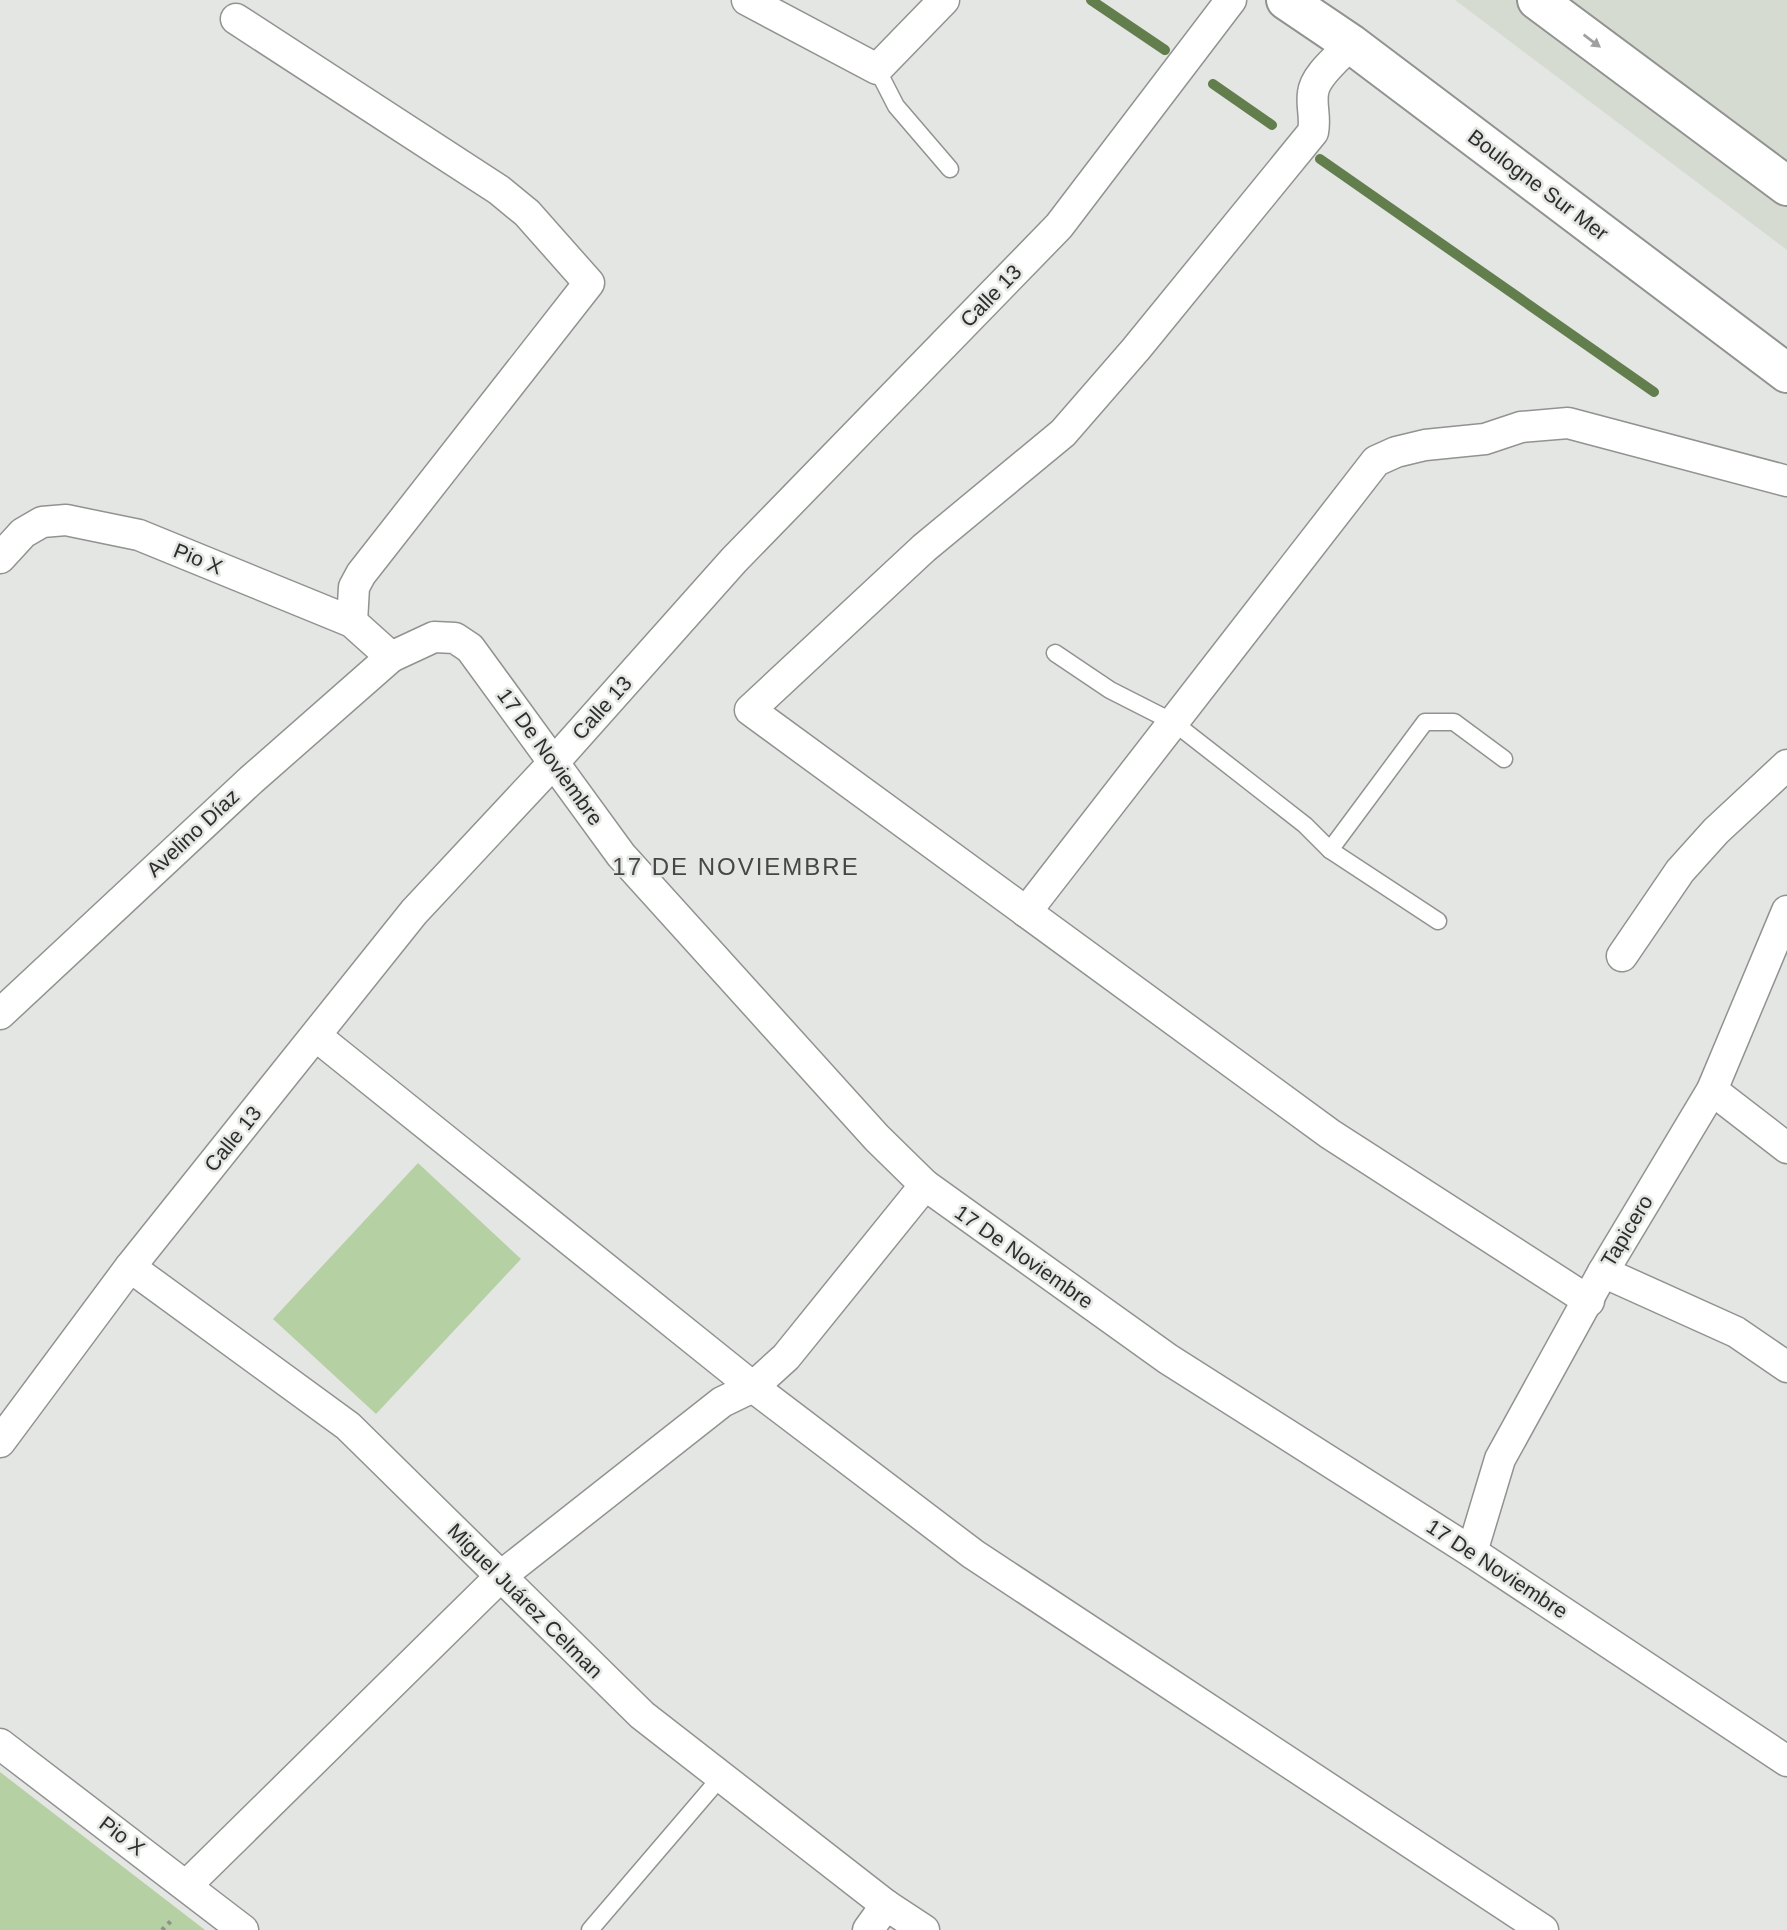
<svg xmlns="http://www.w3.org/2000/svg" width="1787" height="1930" font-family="Arial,sans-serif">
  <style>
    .built { fill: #d6dbd2 }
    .green { fill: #b5d0a2 }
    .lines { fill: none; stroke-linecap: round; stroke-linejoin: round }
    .stream { stroke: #627e4d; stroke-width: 10 }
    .lane-casing { stroke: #919390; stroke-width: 19 }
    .street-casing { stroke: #919390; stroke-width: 33 }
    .secondary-casing { stroke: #919390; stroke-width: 42 }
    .path { stroke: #90918f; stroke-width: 4.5; stroke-dasharray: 3.5 5; stroke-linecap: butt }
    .lane { stroke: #fff; stroke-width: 16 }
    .street { stroke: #fff; stroke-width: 30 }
    .secondary { stroke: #fff; stroke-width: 38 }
    .oneway { fill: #a0a0a0 }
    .labels { text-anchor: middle; stroke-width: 5; stroke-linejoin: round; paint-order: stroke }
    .street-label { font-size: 21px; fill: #2d2d2c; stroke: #e4e6e3 }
    .quarter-label { font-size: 24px; letter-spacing: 2px; fill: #454744; stroke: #e4e6e3 }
  </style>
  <rect width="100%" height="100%" fill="#e4e6e3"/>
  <polygon class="built" points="1455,0 1787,0 1787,250"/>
  <g class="green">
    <polygon points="418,1163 521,1259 376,1414 273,1319"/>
    <polygon points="0,1772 205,1930 0,1930"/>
  </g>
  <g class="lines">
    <g class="stream">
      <polyline points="1091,0 1165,50"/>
      <polyline points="1213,84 1272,125"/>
      <polyline points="1320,159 1654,392"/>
    </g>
    <defs>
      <g id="lane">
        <polyline points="877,69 896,106 950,169"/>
        <polyline points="1055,653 1110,690 1173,722 1305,825 1330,850 1438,921"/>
        <polyline points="1330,850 1425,722 1454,722 1504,759"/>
        <polyline points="590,1930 720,1778"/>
      </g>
      <g id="street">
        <polyline points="747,0 877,69 944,0"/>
        <polyline points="236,19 499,190 527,213 589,283 361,574 354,587 352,622"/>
        <path d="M1351,44C1339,57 1315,75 1313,93C1311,106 1316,118 1313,132L1136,349L1063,433L924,548L750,710L1330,1134L1589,1301"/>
        <polyline points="0,558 23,533 42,522 66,520 139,535 352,622 391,657"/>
        <polyline points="1026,912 1376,461 1396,452 1425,445 1485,439 1521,427 1568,423 1787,481"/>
        <polyline points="1622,956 1680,871 1716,831 1787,765"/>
        <polyline points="0,1014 251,780 391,657 434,637 455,638 470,648 621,855 877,1138 925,1185 1168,1359 1472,1552 1787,1761"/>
        <polyline points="316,1036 753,1387 973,1554 1543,1930"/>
        <polyline points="1712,1090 1787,1148"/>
        <polyline points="130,1267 348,1426 642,1715 886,1905 924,1930"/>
        <polyline points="1603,1272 1736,1332 1787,1367"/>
        <polyline points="0,1442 130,1267 414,912 555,761 734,560 1059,226 1231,0"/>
        <polyline points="1472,1552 1500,1459 1603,1272 1712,1090 1787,911"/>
        <polyline points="0,1744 243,1930"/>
        <polyline points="187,1885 501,1576 722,1402 753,1387 786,1357 925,1185"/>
        <polyline points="868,1930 886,1905"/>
      </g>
      <g id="secondary">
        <polyline points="1286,0 1351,44 1787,373"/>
        <polyline points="1537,0 1787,186"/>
      </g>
    </defs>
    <use href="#lane" class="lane-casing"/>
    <use href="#street" class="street-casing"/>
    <use href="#secondary" class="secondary-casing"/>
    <polyline class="path" points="162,1930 173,1919"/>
    <use href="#lane" class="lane"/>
    <use href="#street" class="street"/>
    <use href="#secondary" class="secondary"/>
  </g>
  <defs><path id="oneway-solid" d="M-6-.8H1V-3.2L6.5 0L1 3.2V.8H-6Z" transform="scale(1.75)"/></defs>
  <use class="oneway" href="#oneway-solid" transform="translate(1592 41) rotate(37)"/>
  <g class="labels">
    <g class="street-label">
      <text transform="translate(1538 185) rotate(37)" y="7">Boulogne Sur Mer</text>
      <text transform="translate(991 296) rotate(-46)" y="7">Calle 13</text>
      <text transform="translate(198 559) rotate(22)" y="7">Pio X</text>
      <text transform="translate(602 708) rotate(-48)" y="7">Calle 13</text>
      <text transform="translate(550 757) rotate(54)" y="7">17 De Noviembre</text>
      <text transform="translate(193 833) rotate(-43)" y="7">Avelino Díaz</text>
      <text transform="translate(233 1139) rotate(-51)" y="7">Calle 13</text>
      <text transform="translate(1627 1231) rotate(-59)" y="7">Tapicero</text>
      <text transform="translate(1024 1257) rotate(35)" y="7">17 De Noviembre</text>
      <text transform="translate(1497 1569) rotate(33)" y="7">17 De Noviembre</text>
      <text transform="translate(525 1601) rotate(45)" y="7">Miguel Juárez Celman</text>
      <text transform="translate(122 1836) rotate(37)" y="7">Pio X</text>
    </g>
    <g class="quarter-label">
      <text x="736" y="875">17 DE NOVIEMBRE</text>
    </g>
  </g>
</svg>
